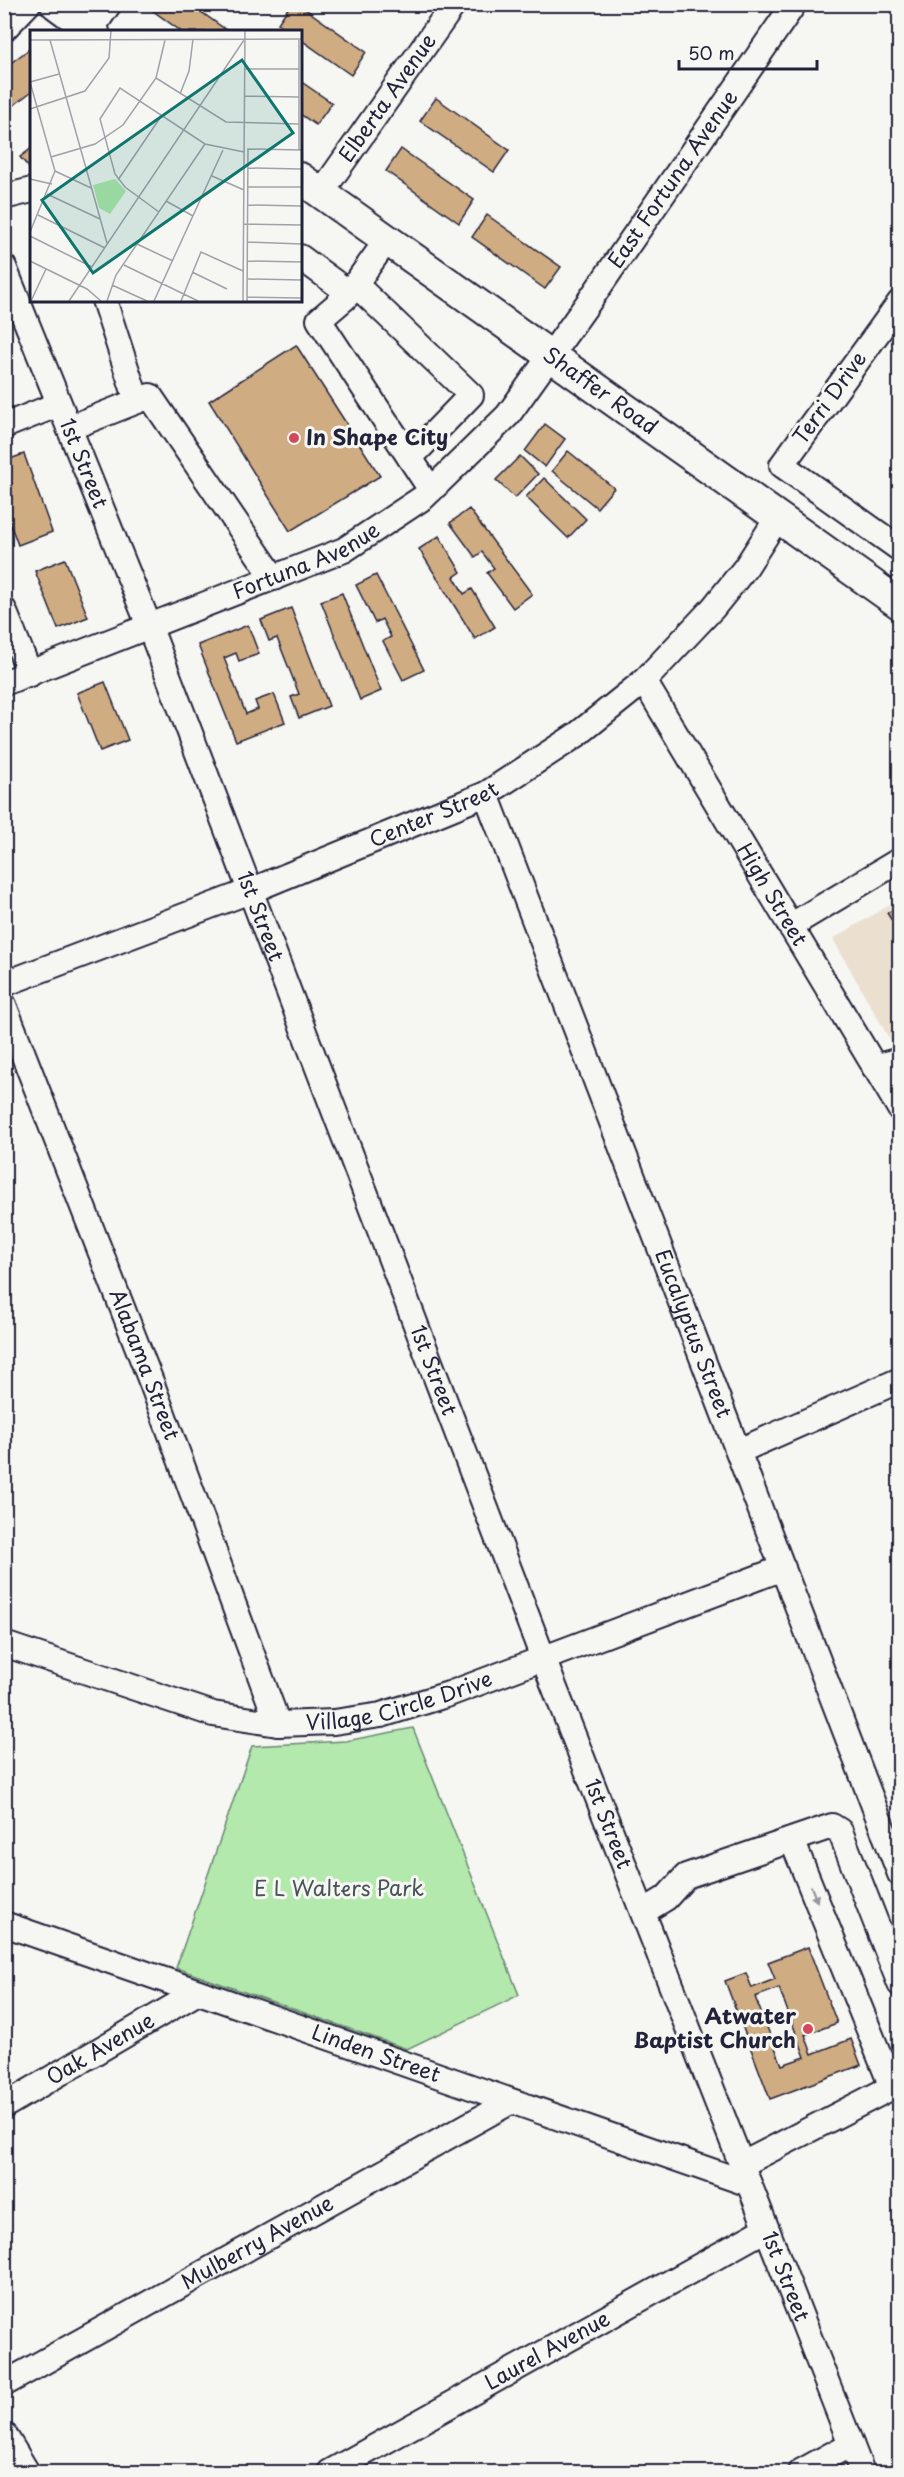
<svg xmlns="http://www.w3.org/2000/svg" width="904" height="2477" font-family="'Playpen Sans',sans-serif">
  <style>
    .built { fill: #ebe0d0 }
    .green { fill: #b3e9ac; stroke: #6a8674; stroke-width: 1.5 }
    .building { fill: #d0ac82; stroke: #22223b; stroke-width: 1.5; fill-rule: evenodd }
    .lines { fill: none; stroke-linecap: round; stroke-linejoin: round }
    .minor-casing { stroke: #22223b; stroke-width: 28 }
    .major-casing { stroke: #22223b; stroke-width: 34 }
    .minor { stroke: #f6f6f2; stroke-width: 24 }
    .major { stroke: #f6f6f2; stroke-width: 30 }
    .oneway { fill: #9797a0 }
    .poi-dot { fill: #d1495b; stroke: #f6f6f2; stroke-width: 2 }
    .labels { text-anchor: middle; stroke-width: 6; stroke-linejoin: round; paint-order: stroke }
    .street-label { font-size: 21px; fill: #22223b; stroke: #f6f6f2 }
    .poi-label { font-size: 21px; font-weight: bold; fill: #22223b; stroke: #f6f6f2; text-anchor: start }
    .park-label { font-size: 21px; fill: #465457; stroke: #f6f6f2 }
    .inset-road { fill: none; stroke: #a1a1a9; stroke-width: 1.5 }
    .view { fill: #0f766e; fill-opacity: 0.15; stroke: #0f766e; stroke-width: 3 }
    .inset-edge { fill: none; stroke: #22223b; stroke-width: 3 }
  </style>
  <rect width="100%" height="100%" fill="#f6f6f2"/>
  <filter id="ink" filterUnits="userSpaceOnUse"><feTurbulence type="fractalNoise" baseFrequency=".0167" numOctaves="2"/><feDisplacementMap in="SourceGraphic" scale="12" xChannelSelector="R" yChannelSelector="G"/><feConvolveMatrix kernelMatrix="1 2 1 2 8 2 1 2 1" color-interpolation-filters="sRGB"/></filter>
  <g filter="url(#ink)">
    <polygon class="built" points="899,899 899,1056 833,939"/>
    <polygon class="green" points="413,1728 519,1995 407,2049 176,1968 252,1746 346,1741"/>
    <g class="building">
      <polygon points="156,4 190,4 229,32 182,32 152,10"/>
      <polygon points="291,4 298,4 366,52 351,75 300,39 300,32 289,32 278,23"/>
      <polygon points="32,47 32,91 4,113 4,68"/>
      <polygon points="300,81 332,103 316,125 300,114"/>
      <polygon points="436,98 509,150 494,172 420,121"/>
      <polygon points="32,148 32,171 20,157"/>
      <polygon points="401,149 474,200 459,223 386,171"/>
      <polygon points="487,215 561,267 545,289 472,237"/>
      <polygon points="296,345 380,476 290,531 209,401"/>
      <polygon points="545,424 565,439 545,467 525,451"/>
      <polygon points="568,451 614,488 597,508 552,471"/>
      <polygon points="24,454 52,532 18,545 4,507 4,461"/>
      <polygon points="520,456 538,474 515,498 496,480"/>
      <polygon points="544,478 586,519 568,538 526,497"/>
      <polygon points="469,509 532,594 513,608 487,573 494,568 482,552 475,557 450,523"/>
      <polygon points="439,536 461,572 454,577 464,594 472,589 495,627 475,639 419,549"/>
      <polygon points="65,559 88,617 58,629 35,571"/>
      <polygon points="376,575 424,670 403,680 383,641 391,637 382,619 375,623 356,585"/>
      <polygon points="342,593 381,691 360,700 321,601"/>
      <polygon points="291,608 329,706 299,718 291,697 299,694 277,638 269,641 261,620"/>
      <polygon points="248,625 259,654 239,661 236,653 224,658 246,714 258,709 255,701 274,694 285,722 236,741 198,645"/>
      <polygon points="105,682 128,740 100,751 77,693"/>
      <polygon points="900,906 900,933 887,913"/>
      <path d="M808,1947L837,2023L805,2035L812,2054L851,2039L861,2065L770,2099L725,1981L746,1973L752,1988L775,1979L768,1962ZM779,1988L805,2057L782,2065L755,1997Z"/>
    </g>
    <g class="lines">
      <defs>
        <g id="minor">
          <polyline points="4,29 28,4"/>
          <polyline points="91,30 109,4"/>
          <path id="s1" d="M321,193L454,4"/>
          <polyline points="4,197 32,190"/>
          <polyline points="387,240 346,297 319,320 431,490"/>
          <polyline points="300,257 349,293"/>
          <path id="s2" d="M4,267L150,628L543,1658L862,2472"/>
          <polyline points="355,284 471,395 410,458"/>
          <polyline points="104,300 137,401"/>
          <polyline points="900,302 782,465 900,549"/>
          <polyline points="4,426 59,404"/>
          <polyline points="69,428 150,396 274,578"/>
          <polyline points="4,610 30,674"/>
          <path id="s3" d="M644,681L900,1109"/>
          <path id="s4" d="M4,683L344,550L424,497L508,415L588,303L794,4"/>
          <path id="s5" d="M486,794L900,1874"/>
          <polyline points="790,926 900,860"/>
          <path id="s6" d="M4,984L250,891L486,794L578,734L644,681L713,608L746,567L778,517"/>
          <path id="s7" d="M4,1005L152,1384L278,1724"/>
          <polyline points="874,1067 900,1060"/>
          <polyline points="739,1451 900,1380"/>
          <path id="s8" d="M4,1644L213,1714L278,1724L334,1722L381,1715L449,1694L783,1568"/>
          <polyline points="792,1840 892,2087"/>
          <polyline points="643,1912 666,1898 686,1876 832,1826 840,1831 900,1984"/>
          <path id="s9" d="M4,1924L749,2184"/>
          <path id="s10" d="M4,2106L198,1992"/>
          <polyline points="741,2165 900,2083"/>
          <path id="s11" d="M4,2384L510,2102"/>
          <polyline points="4,2434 27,2472"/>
          <path id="s12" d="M330,2472L766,2229"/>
          <polyline points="800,2472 851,2444"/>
        </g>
        <g id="major">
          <polyline points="56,4 94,32"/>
          <path id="s13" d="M300,178L900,604"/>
        </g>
      </defs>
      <use href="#minor" class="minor-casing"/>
      <use href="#major" class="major-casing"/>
      <use href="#minor" class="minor"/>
      <use href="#major" class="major"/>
    </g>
    <defs><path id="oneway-solid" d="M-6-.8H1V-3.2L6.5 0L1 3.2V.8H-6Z" transform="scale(1.5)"/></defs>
    <use class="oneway" href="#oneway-solid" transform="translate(814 1894) rotate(68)"/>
  </g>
  <g class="poi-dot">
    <circle cx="294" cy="438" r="6"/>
    <circle cx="808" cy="2029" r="6"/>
  </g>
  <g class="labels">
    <g class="street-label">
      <text dy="7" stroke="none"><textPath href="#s1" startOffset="116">Elberta Avenue</textPath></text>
      <text dy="7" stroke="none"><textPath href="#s4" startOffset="866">East Fortuna Avenue</textPath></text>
      <text dy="7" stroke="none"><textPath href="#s13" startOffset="368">Shaffer Road</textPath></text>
      <text transform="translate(830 398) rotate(-54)" y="7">Terri Drive</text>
      <text dy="7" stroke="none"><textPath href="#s2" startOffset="212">1st Street</textPath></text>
      <text dy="7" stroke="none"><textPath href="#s4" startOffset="326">Fortuna Avenue</textPath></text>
      <text dy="7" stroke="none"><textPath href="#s6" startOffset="462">Center Street</textPath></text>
      <text dy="7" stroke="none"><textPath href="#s3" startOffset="249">High Street</textPath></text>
      <text dy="7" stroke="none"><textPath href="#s2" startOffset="698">1st Street</textPath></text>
      <text dy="7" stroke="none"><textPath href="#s5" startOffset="578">Eucalyptus Street</textPath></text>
      <text dy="7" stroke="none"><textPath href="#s7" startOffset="386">Alabama Street</textPath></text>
      <text dy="7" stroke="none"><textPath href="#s2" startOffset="1184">1st Street</textPath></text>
      <text dy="7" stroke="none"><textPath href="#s8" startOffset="410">Village Circle Drive</textPath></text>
      <text dy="7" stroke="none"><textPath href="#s2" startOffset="1670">1st Street</textPath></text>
      <text dy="7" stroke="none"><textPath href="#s10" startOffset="112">Oak Avenue</textPath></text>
      <text dy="7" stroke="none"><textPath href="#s9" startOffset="394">Linden Street</textPath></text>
      <text dy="7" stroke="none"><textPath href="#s11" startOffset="290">Mulberry Avenue</textPath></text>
      <text dy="7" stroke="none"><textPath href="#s2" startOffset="2156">1st Street</textPath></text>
      <text dy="7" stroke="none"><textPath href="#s12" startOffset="249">Laurel Avenue</textPath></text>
    </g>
    <g class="poi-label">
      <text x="306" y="445">In Shape City</text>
      <text x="796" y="2024" text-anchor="end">Atwater<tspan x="796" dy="24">Baptist Church</tspan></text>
    </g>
    <g class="park-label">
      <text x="339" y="1896">E L Walters Park</text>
    </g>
  </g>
  <g transform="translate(30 30)">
    <rect width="272" height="272" fill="#f6f6f2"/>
    <path d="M85,149L96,161L80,184L69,178L63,155Z" fill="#b3e9ac"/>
    <path class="inset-road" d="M0,10L272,9M20,10L77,213M214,39H269M126,48L196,92L269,94M0,52L25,141L0,202M0,52L29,44M150,64L159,41L163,9M214,66L269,67M0,79L55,61L79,28L81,0M269,120V9M21,127L65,114L93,95L126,48L135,10M218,138L272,139M25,141L61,158M182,146L214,160M0,149L22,154M88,150L132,85M218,157H272M17,164L70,189M136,171L163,186M218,175L272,176M129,182L95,157L85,144L70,89L90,58L175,114L214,122M8,185L75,218M213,194L272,195M0,206L62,237M218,212L272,214M107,214L143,231M0,231L57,259L71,271M218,231L272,232M94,235L168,271M162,242L197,259M218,249L272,250M82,255L117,271M217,267L272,268M1,271L16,239M39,271L214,10M77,271L86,245L175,114M124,271L193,120M151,271L171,222L213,241M213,271L215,0M217,271L218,119L272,120"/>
    <path class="view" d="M212,30L263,103L63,243L12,170Z"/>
    <rect width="272" height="272" class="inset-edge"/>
  </g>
  <rect width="904" height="2477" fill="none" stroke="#f6f6f2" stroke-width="24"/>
  <rect x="12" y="12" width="880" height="2453" fill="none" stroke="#22223b" stroke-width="2" filter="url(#ink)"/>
  <path d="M679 60v9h138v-9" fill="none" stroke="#22223b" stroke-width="3"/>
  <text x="688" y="60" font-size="18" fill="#22223b" stroke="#f6f6f2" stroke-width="4.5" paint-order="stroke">50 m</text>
</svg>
